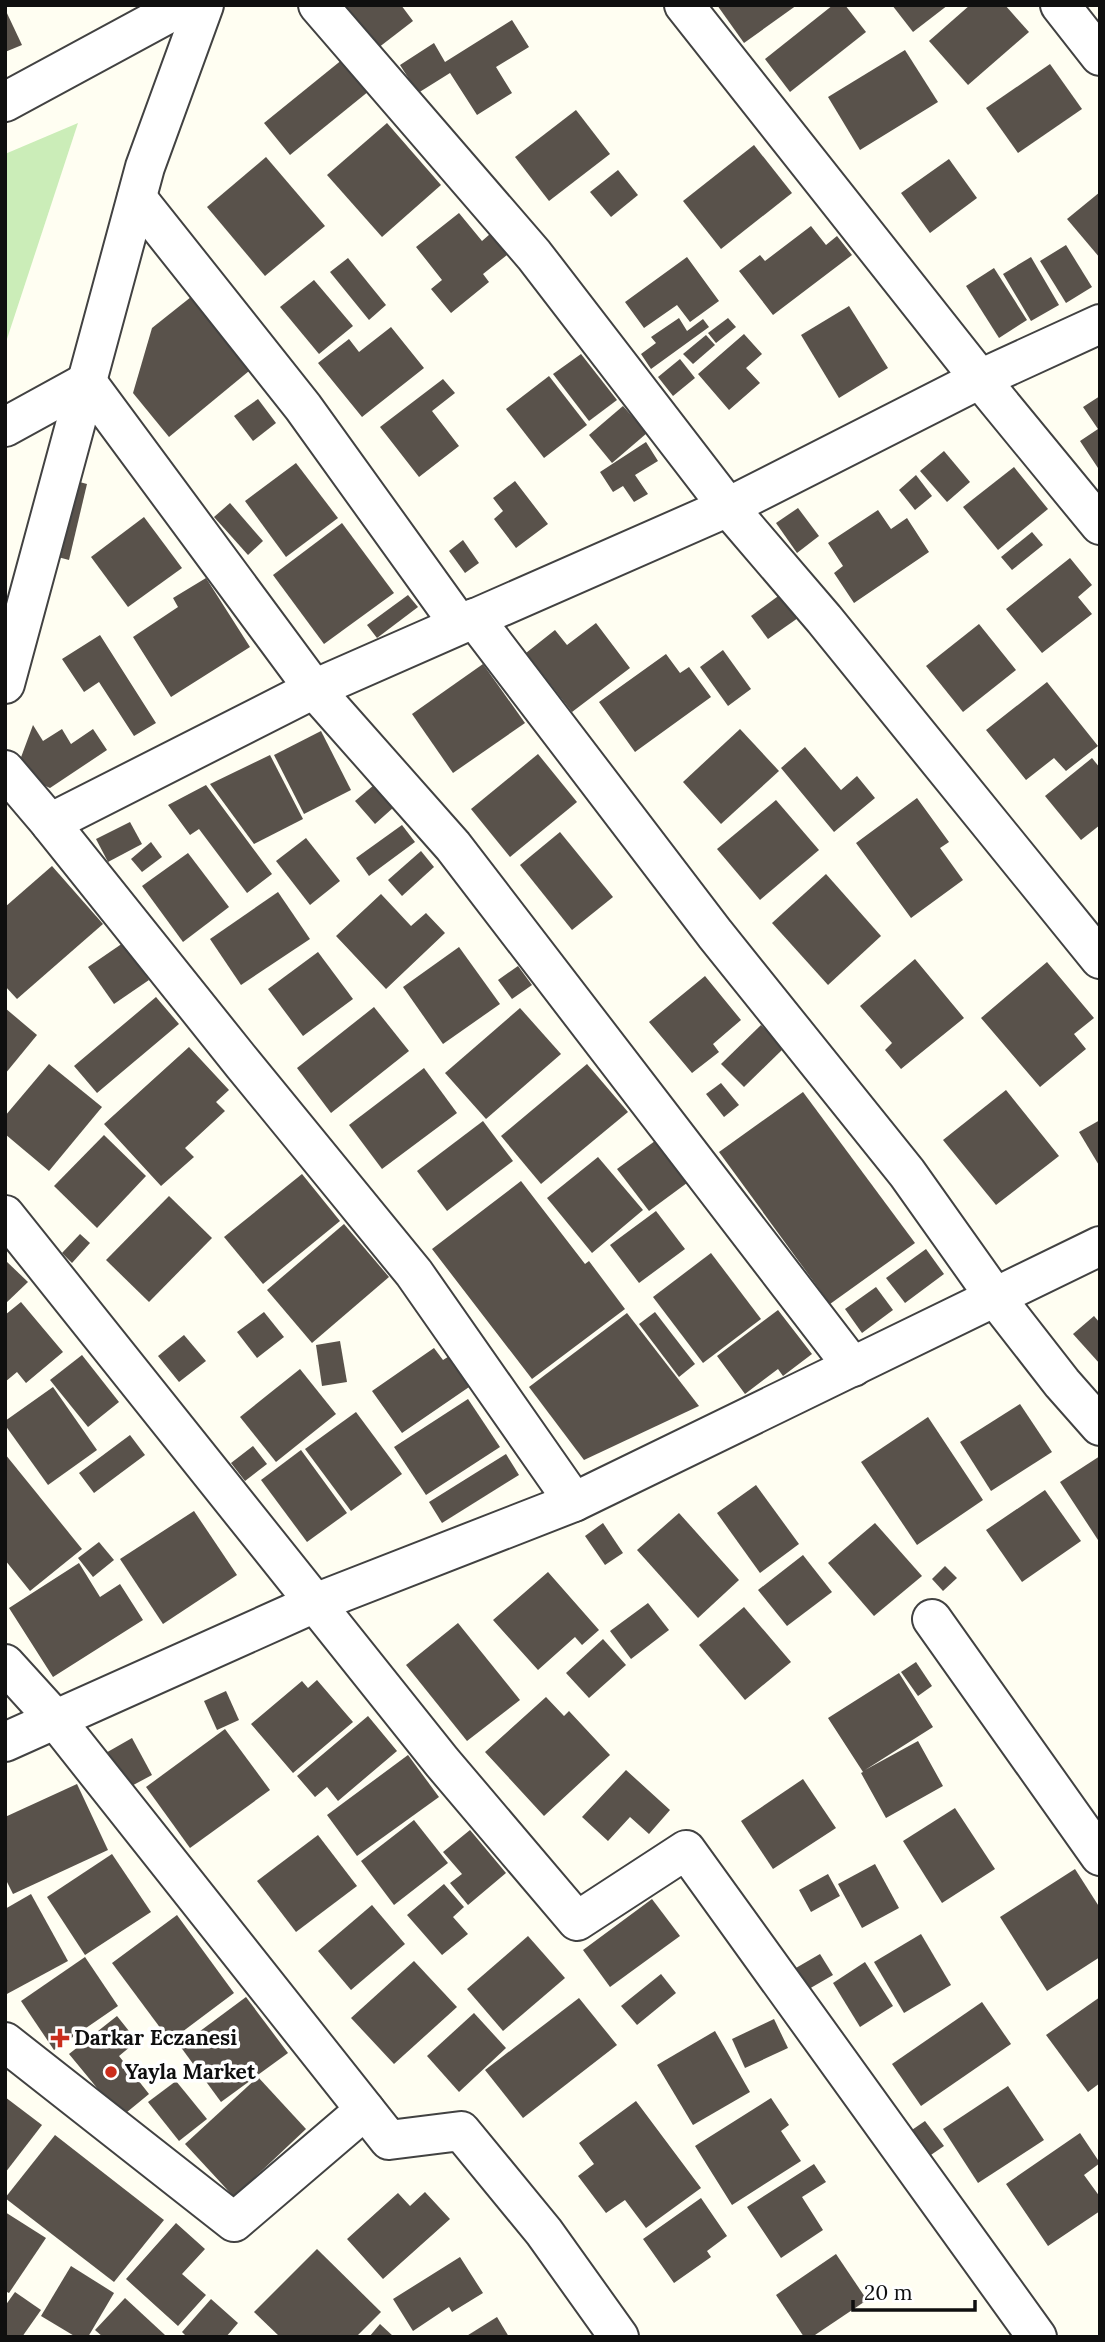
<svg xmlns="http://www.w3.org/2000/svg" width="1105" height="2342" font-family="Lora,serif">
  <style>
    .green { fill: #cbedb8 }
    .building { fill: #59524b }
    .lines { fill: none; stroke-linecap: round; stroke-linejoin: round }
    .minor-casing { stroke: #424242; stroke-width: 42 }
    .minor { stroke: #fff; stroke-width: 38 }
    .poi-dot { fill: #cb2d1c; stroke: #fff; stroke-width: 2.5 }
    .labels { text-anchor: middle; stroke-width: 7; stroke-linejoin: round; paint-order: stroke }
    .poi-label { font-size: 21px; font-weight: bold; fill: #0f0f0f; stroke: #fff; text-anchor: start }
  </style>
  <rect width="100%" height="100%" fill="#fffef2"/>
  <polygon class="green" points="78,123 5,345 5,154"/>
  <g class="building">
    <polygon points="344,5 401,5 413,21 378,48"/>
    <polygon points="717,5 797,5 744,43"/>
    <polygon points="833,5 845,5 866,32 790,92 765,59"/>
    <polygon points="892,5 948,5 913,32"/>
    <polygon points="970,5 1005,5 1029,32 968,85 929,41"/>
    <polygon points="5,9 22,45 5,52"/>
    <polygon points="512,20 529,47 496,67 512,93 477,115 450,73 418,93 400,65 434,43 445,62"/>
    <polygon points="905,50 938,102 860,150 828,97"/>
    <polygon points="343,59 369,91 290,155 264,123"/>
    <polygon points="1050,64 1082,109 1018,153 986,108"/>
    <polygon points="576,110 610,154 549,201 515,157"/>
    <polygon points="387,123 441,185 382,237 327,175"/>
    <polygon points="754,145 792,193 721,249 683,201"/>
    <polygon points="266,157 325,226 265,276 207,207"/>
    <polygon points="949,159 977,198 930,233 901,193"/>
    <polygon points="618,170 638,195 611,217 590,192"/>
    <polygon points="1100,192 1100,258 1067,219"/>
    <polygon points="459,213 482,241 490,234 507,255 483,274 489,282 451,313 431,289 442,280 416,247"/>
    <polygon points="811,226 826,245 837,236 852,255 773,315 739,271 760,255 765,261"/>
    <polygon points="1066,245 1092,287 1066,303 1040,261"/>
    <polygon points="687,257 719,301 690,322 677,305 644,328 625,302"/>
    <polygon points="1031,257 1059,305 1031,321 1003,274"/>
    <polygon points="348,258 386,305 369,320 330,272"/>
    <polygon points="994,268 1027,320 999,338 966,286"/>
    <polygon points="314,280 353,326 319,354 280,307"/>
    <polygon points="201,289 260,362 169,437 133,393 152,328"/>
    <polygon points="849,306 888,368 839,398 801,335"/>
    <polygon points="679,318 687,331 703,319 709,327 651,369 641,354 656,343 651,337"/>
    <polygon points="728,318 736,327 716,343 708,333"/>
    <polygon points="391,327 424,368 362,417 318,363 349,339 359,352"/>
    <polygon points="744,334 762,354 746,368 760,383 729,410 698,374"/>
    <polygon points="706,335 715,345 693,364 683,354"/>
    <polygon points="581,354 617,400 589,421 553,374"/>
    <polygon points="680,359 695,378 673,396 658,377"/>
    <polygon points="549,376 587,425 544,458 506,409"/>
    <polygon points="443,379 455,393 432,411 459,446 419,477 380,427"/>
    <polygon points="1100,396 1100,471 1080,441 1098,429 1083,407"/>
    <polygon points="258,399 276,423 253,441 234,416"/>
    <polygon points="623,406 647,433 612,463 589,435"/>
    <polygon points="646,442 658,461 635,475 648,494 634,502 623,486 613,492 600,472"/>
    <polygon points="944,451 970,482 947,502 920,471"/>
    <polygon points="296,463 338,518 286,557 245,501"/>
    <polygon points="1014,467 1048,509 998,550 963,507"/>
    <polygon points="916,475 932,496 915,510 899,490"/>
    <polygon points="72,480 87,484 69,560 54,556"/>
    <polygon points="515,481 548,524 516,548 494,519 503,511 493,498"/>
    <polygon points="230,503 263,541 248,555 214,517"/>
    <polygon points="798,508 819,536 797,553 776,523"/>
    <polygon points="878,510 891,529 907,518 929,552 854,603 834,573 843,566 828,543"/>
    <polygon points="144,517 182,568 128,607 91,557"/>
    <polygon points="342,523 394,593 324,644 273,575"/>
    <polygon points="1032,532 1043,545 1012,570 1001,557"/>
    <polygon points="463,540 479,563 465,573 449,551"/>
    <polygon points="1070,558 1092,585 1078,597 1092,614 1042,653 1006,609"/>
    <polygon points="206,578 250,647 171,697 133,637 178,607 173,598"/>
    <polygon points="781,594 798,618 768,639 751,616"/>
    <polygon points="408,595 418,607 377,638 367,625"/>
    <polygon points="596,623 630,668 572,712 526,653 555,630 567,645"/>
    <polygon points="979,624 1016,670 963,712 926,666"/>
    <polygon points="100,635 156,723 134,736 99,682 84,692 62,659"/>
    <polygon points="723,650 751,689 728,706 700,667"/>
    <polygon points="666,654 680,673 689,667 711,697 635,752 599,702"/>
    <polygon points="483,664 525,723 453,773 412,714"/>
    <polygon points="1047,682 1098,746 1066,771 1054,758 1026,780 986,730"/>
    <polygon points="33,725 43,741 62,729 71,744 93,729 107,750 50,788 30,779 20,760"/>
    <polygon points="740,729 779,771 721,824 683,782"/>
    <polygon points="321,731 351,790 304,814 274,755"/>
    <polygon points="805,747 841,790 857,776 875,798 834,832 781,768"/>
    <polygon points="538,754 577,802 510,857 471,809"/>
    <polygon points="270,755 303,819 254,844 210,784"/>
    <polygon points="1092,758 1100,768 1100,825 1081,840 1045,796"/>
    <polygon points="206,785 272,874 247,893 199,829 190,835 168,805"/>
    <polygon points="374,785 394,807 375,824 355,801"/>
    <polygon points="917,798 949,842 940,848 963,880 911,918 856,843"/>
    <polygon points="776,800 819,850 760,900 717,849"/>
    <polygon points="130,822 142,844 108,862 96,839"/>
    <polygon points="402,825 415,842 369,876 356,858"/>
    <polygon points="560,832 613,897 572,930 520,865"/>
    <polygon points="306,838 340,881 310,905 276,861"/>
    <polygon points="151,842 162,857 142,872 131,859"/>
    <polygon points="421,851 434,867 402,896 388,880"/>
    <polygon points="188,853 229,907 183,942 142,886"/>
    <polygon points="52,866 103,924 17,999 5,986 5,907"/>
    <polygon points="826,874 881,936 828,985 772,923"/>
    <polygon points="278,892 310,939 241,985 210,939"/>
    <polygon points="381,894 411,926 426,913 445,933 386,989 336,936"/>
    <polygon points="123,943 149,980 114,1004 88,967"/>
    <polygon points="459,947 500,1004 443,1044 403,987"/>
    <polygon points="318,952 353,999 303,1036 268,989"/>
    <polygon points="915,959 964,1018 901,1069 885,1050 892,1043 860,1006"/>
    <polygon points="1047,962 1094,1018 1074,1034 1086,1049 1040,1087 981,1018"/>
    <polygon points="518,966 532,985 512,999 498,980"/>
    <polygon points="705,976 741,1020 713,1044 719,1052 692,1073 649,1022"/>
    <polygon points="156,997 179,1024 97,1093 74,1066"/>
    <polygon points="374,1007 409,1051 331,1113 297,1068"/>
    <polygon points="5,1008 37,1035 5,1074"/>
    <polygon points="520,1008 561,1054 486,1119 445,1073"/>
    <polygon points="761,1025 784,1048 744,1087 721,1064"/>
    <polygon points="189,1047 229,1090 216,1102 225,1111 185,1148 194,1157 161,1186 104,1124"/>
    <polygon points="49,1064 102,1107 49,1171 5,1134 5,1116"/>
    <polygon points="587,1064 628,1112 541,1184 501,1136"/>
    <polygon points="424,1068 457,1113 382,1169 349,1125"/>
    <polygon points="721,1083 739,1105 724,1117 706,1094"/>
    <polygon points="1006,1090 1059,1156 996,1205 943,1140"/>
    <polygon points="803,1092 915,1243 830,1304 719,1152"/>
    <polygon points="1100,1120 1100,1167 1079,1132"/>
    <polygon points="483,1121 513,1161 447,1211 417,1171"/>
    <polygon points="104,1135 146,1176 97,1228 54,1186"/>
    <polygon points="659,1138 691,1180 649,1211 617,1169"/>
    <polygon points="598,1157 643,1210 592,1253 547,1198"/>
    <polygon points="302,1174 340,1221 263,1284 224,1237"/>
    <polygon points="521,1181 585,1264 589,1261 625,1309 532,1379 432,1249"/>
    <polygon points="169,1196 212,1238 149,1302 106,1260"/>
    <polygon points="656,1211 685,1249 639,1283 610,1245"/>
    <polygon points="344,1224 389,1277 312,1343 267,1290"/>
    <polygon points="80,1234 90,1243 72,1263 62,1253"/>
    <polygon points="926,1249 944,1274 905,1303 886,1278"/>
    <polygon points="711,1253 761,1319 703,1363 653,1297"/>
    <polygon points="5,1260 28,1282 5,1304"/>
    <polygon points="876,1287 893,1310 862,1333 845,1309"/>
    <polygon points="21,1302 63,1352 26,1383 17,1372 5,1382 5,1315"/>
    <polygon points="778,1310 812,1354 783,1376 778,1369 745,1394 717,1356"/>
    <polygon points="264,1312 284,1337 257,1358 237,1332"/>
    <polygon points="655,1312 695,1364 679,1377 639,1324"/>
    <polygon points="627,1313 699,1406 584,1460 529,1387"/>
    <polygon points="1094,1316 1100,1323 1100,1364 1073,1334"/>
    <polygon points="184,1335 206,1361 179,1382 158,1356"/>
    <polygon points="340,1341 347,1382 322,1386 316,1345"/>
    <polygon points="434,1348 443,1360 451,1355 472,1385 402,1433 372,1391"/>
    <polygon points="82,1355 119,1402 88,1427 50,1380"/>
    <polygon points="300,1369 336,1414 276,1462 240,1417"/>
    <polygon points="53,1387 97,1450 48,1485 5,1425 5,1421"/>
    <polygon points="468,1399 500,1447 426,1495 394,1447"/>
    <polygon points="1020,1404 1052,1452 991,1491 960,1442"/>
    <polygon points="356,1412 402,1474 351,1511 305,1449"/>
    <polygon points="928,1417 983,1500 917,1545 861,1462"/>
    <polygon points="130,1435 145,1455 94,1493 79,1473"/>
    <polygon points="253,1446 267,1464 245,1481 231,1463"/>
    <polygon points="301,1450 347,1513 307,1542 261,1480"/>
    <polygon points="5,1454 82,1549 30,1591 5,1560"/>
    <polygon points="506,1454 519,1475 442,1523 429,1502"/>
    <polygon points="1100,1456 1100,1543 1060,1482"/>
    <polygon points="756,1485 799,1544 760,1573 717,1513"/>
    <polygon points="1045,1490 1081,1541 1022,1582 986,1530"/>
    <polygon points="194,1511 237,1575 163,1624 120,1559"/>
    <polygon points="679,1513 739,1580 698,1618 637,1550"/>
    <polygon points="603,1523 623,1553 605,1565 585,1536"/>
    <polygon points="875,1523 922,1576 874,1616 828,1563"/>
    <polygon points="99,1542 114,1560 93,1577 78,1558"/>
    <polygon points="803,1555 832,1592 787,1626 758,1590"/>
    <polygon points="79,1563 100,1597 120,1584 143,1620 53,1677 9,1608"/>
    <polygon points="945,1566 957,1578 943,1591 932,1579"/>
    <polygon points="548,1572 599,1630 582,1645 575,1637 538,1670 493,1620"/>
    <polygon points="648,1603 669,1630 631,1659 610,1631"/>
    <polygon points="744,1607 791,1662 745,1700 699,1645"/>
    <polygon points="458,1623 520,1700 467,1741 406,1665"/>
    <polygon points="603,1639 626,1665 589,1698 566,1673"/>
    <polygon points="916,1662 932,1686 918,1696 901,1672"/>
    <polygon points="899,1673 933,1727 865,1770 918,1741 943,1786 886,1818 861,1773 863,1772 828,1718"/>
    <polygon points="317,1680 353,1722 293,1773 251,1724 302,1681 308,1688"/>
    <polygon points="226,1691 239,1720 217,1730 204,1701"/>
    <polygon points="546,1697 564,1716 569,1711 610,1755 544,1816 485,1752"/>
    <polygon points="368,1716 397,1751 338,1801 327,1787 315,1797 297,1776"/>
    <polygon points="225,1729 270,1790 190,1848 146,1787"/>
    <polygon points="132,1738 152,1775 124,1790 104,1754"/>
    <polygon points="408,1755 439,1797 357,1856 327,1815"/>
    <polygon points="626,1770 670,1810 649,1834 630,1817 608,1841 582,1817"/>
    <polygon points="803,1779 836,1828 773,1869 741,1821"/>
    <polygon points="77,1784 108,1850 13,1894 5,1878 5,1817"/>
    <polygon points="955,1808 995,1869 942,1903 903,1841"/>
    <polygon points="414,1820 448,1863 394,1905 361,1861"/>
    <polygon points="470,1830 506,1873 468,1905 450,1883 462,1874 443,1852"/>
    <polygon points="318,1835 357,1886 296,1932 257,1881"/>
    <polygon points="112,1854 151,1912 85,1955 47,1897"/>
    <polygon points="875,1864 899,1908 862,1928 838,1884"/>
    <polygon points="1075,1869 1100,1908 1100,1957 1047,1991 1000,1917"/>
    <polygon points="828,1874 840,1896 811,1912 799,1890"/>
    <polygon points="444,1884 464,1907 453,1917 468,1934 442,1955 407,1915"/>
    <polygon points="31,1894 68,1961 5,1995 5,1909"/>
    <polygon points="652,1899 680,1936 610,1987 583,1950"/>
    <polygon points="372,1905 405,1944 351,1990 318,1951"/>
    <polygon points="177,1915 234,1993 170,2041 112,1963"/>
    <polygon points="921,1934 951,1985 904,2013 874,1962"/>
    <polygon points="528,1936 565,1978 503,2031 467,1989"/>
    <polygon points="820,1954 833,1975 802,1993 789,1972"/>
    <polygon points="85,1957 118,2006 54,2050 21,2001"/>
    <polygon points="414,1961 457,2007 394,2064 351,2018"/>
    <polygon points="865,1962 893,2006 860,2027 833,1983"/>
    <polygon points="661,1974 676,1993 637,2025 621,2006"/>
    <polygon points="246,1997 288,2053 221,2102 180,2046"/>
    <polygon points="1100,1997 1100,2083 1088,2092 1046,2035"/>
    <polygon points="579,1998 617,2045 523,2118 485,2070"/>
    <polygon points="982,2002 1011,2044 921,2106 892,2064"/>
    <polygon points="474,2013 506,2048 459,2092 427,2056"/>
    <polygon points="117,2016 137,2041 119,2056 149,2094 121,2117 69,2054"/>
    <polygon points="774,2019 788,2048 745,2068 732,2039"/>
    <polygon points="715,2031 750,2092 693,2125 657,2065"/>
    <polygon points="258,2077 306,2129 234,2197 185,2144"/>
    <polygon points="176,2081 207,2119 179,2141 148,2102"/>
    <polygon points="1008,2086 1044,2140 978,2183 943,2129"/>
    <polygon points="5,2097 42,2125 5,2173"/>
    <polygon points="771,2098 789,2125 781,2131 801,2161 732,2205 695,2146"/>
    <polygon points="636,2101 701,2188 646,2228 625,2200 606,2213 578,2176 594,2164 579,2143"/>
    <polygon points="925,2121 944,2146 925,2159 906,2134"/>
    <polygon points="1080,2133 1100,2163 1084,2175 1100,2197 1100,2211 1048,2246 1006,2184"/>
    <polygon points="55,2135 164,2220 114,2282 5,2198"/>
    <polygon points="814,2164 826,2182 802,2197 823,2230 781,2258 747,2207"/>
    <polygon points="425,2192 450,2219 383,2279 347,2239 398,2193 410,2206"/>
    <polygon points="701,2198 727,2236 707,2251 711,2257 674,2283 643,2239"/>
    <polygon points="5,2212 46,2238 9,2293 5,2291"/>
    <polygon points="176,2223 205,2249 182,2274 206,2295 178,2326 126,2279"/>
    <polygon points="317,2249 381,2312 356,2337 280,2337 254,2312"/>
    <polygon points="836,2254 867,2300 812,2337 804,2337 776,2295"/>
    <polygon points="460,2257 483,2293 452,2312 449,2307 413,2331 393,2299"/>
    <polygon points="71,2266 114,2293 88,2337 76,2337 41,2316"/>
    <polygon points="15,2292 41,2310 22,2337 5,2337 5,2306"/>
    <polygon points="125,2298 165,2335 163,2337 103,2337 95,2330"/>
    <polygon points="211,2299 238,2323 226,2337 187,2337 182,2332"/>
    <polygon points="497,2317 509,2337 465,2337"/>
    <polygon points="380,2324 394,2337 369,2337"/>
  </g>
  <g class="lines">
    <defs>
      <g id="minor">
        <polyline points="318,5 534,255 728,507 824,619 1100,959"/>
        <polyline points="684,5 980,379 1100,525"/>
        <polyline points="1060,5 1100,56"/>
        <polyline points="5,102 184,5"/>
        <polyline points="137,198 303,407 459,624"/>
        <polyline points="5,427 87,382 314,689 453,846 853,1367"/>
        <polyline points="474,618 715,934 907,1173 995,1297 1062,1383 1100,1426"/>
        <polyline points="5,684 145,167 204,5"/>
        <polyline points="5,770 50,823 243,1064 414,1273 574,1502"/>
        <polyline points="50,823 314,689 728,507 980,379 1100,324"/>
        <polyline points="5,1215 442,1762 577,1921 686,1850 1037,2337"/>
        <polyline points="932,1619 1100,1856"/>
        <polyline points="5,1664 55,1719 389,2140 461,2131 544,2232 619,2337"/>
        <polyline points="5,1742 315,1603 574,1502 1100,1246"/>
        <polyline points="5,2042 234,2222 365,2110"/>
      </g>
    </defs>
    <use href="#minor" class="minor-casing"/>
    <use href="#minor" class="minor"/>
  </g>
  <g class="poi-dot">
    <path d="M56.5 2027.5h7v7h7v7h-7v7h-7v-7h-7v-7h7z"/>
    <circle cx="111" cy="2072" r="7"/>
  </g>
  <g class="labels">
    <g class="poi-label">
      <text x="74" y="2045">Darkar Eczanesi</text>
      <text x="125" y="2079">Yayla Market</text>
    </g>
  </g>
  <rect width="1105" height="2342" fill="none" stroke="#0f0f0f" stroke-width="14"/>
  <path d="M853 2300v10h122v-10" fill="none" stroke="#0f0f0f" stroke-width="3.5"/>
  <text x="864" y="2300" font-size="21" fill="#0f0f0f" stroke="#ffffff" stroke-width="5" paint-order="stroke">20 m</text>
</svg>
